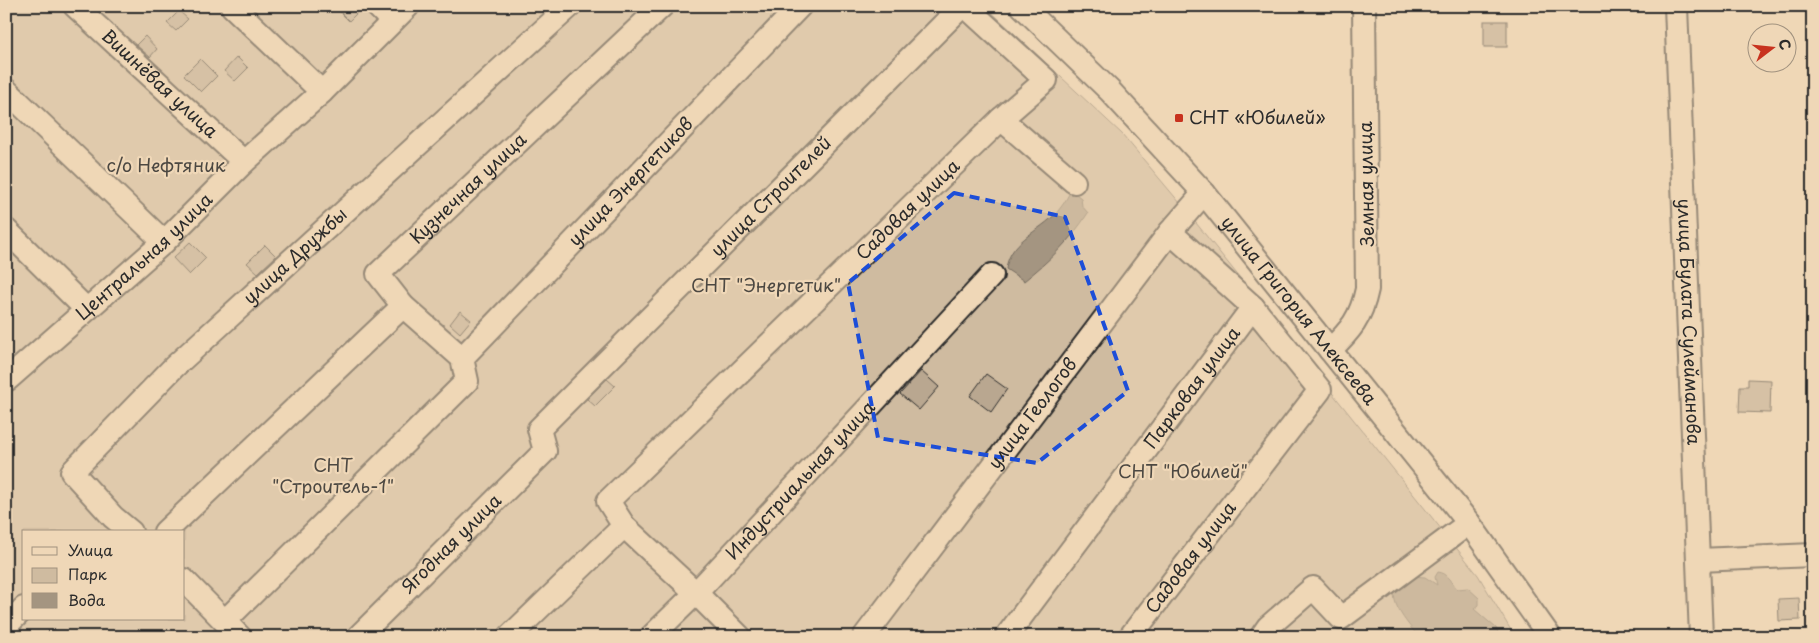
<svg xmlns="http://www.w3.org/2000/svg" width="1819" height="643" font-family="'Playpen Sans',sans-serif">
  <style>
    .green { fill: #cfbba0; stroke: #7d7366; fill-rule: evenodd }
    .water { fill: #a49581; stroke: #746b5f }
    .building { fill: #b9a790; stroke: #2b2b2b }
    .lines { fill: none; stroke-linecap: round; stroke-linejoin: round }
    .minor-casing { stroke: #2b2b2b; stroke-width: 26 }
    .minor { stroke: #efd7b7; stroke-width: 22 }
    .marked { fill: none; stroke: #1d4ed8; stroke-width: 4; stroke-dasharray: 10 6; stroke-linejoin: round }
    .poi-dot { fill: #c8321e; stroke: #efd7b7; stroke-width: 2 }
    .labels { text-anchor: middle; stroke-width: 4.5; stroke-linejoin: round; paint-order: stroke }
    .street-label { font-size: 18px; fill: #2b2b2b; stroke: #efd7b7 }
    .poi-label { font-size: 18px; fill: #2b2b2b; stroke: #efd7b7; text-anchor: start }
    .park-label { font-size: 18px; fill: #4c4842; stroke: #efd7b7 }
  </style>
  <rect width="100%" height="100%" fill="#efd7b7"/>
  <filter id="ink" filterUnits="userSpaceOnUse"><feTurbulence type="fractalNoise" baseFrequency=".02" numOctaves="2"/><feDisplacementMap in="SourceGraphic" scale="10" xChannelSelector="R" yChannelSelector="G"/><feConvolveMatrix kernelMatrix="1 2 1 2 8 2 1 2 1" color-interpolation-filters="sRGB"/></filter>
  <g filter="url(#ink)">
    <path class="green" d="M6,6H985L1122,134L1180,203L1478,575L1515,637H6ZM24,532H184V619H24Z"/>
    <g class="water">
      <path d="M1071,190L1081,198L1082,206L1088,213C1071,240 1049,261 1024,281L1006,269C1010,237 1045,231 1061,207C1065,202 1068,196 1071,190Z"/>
      <path d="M1438,572C1448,573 1451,581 1457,589L1468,588L1479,598V605L1474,609L1496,628L1500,637H1419C1410,627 1388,602 1396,588C1399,584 1407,579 1412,576L1425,577L1437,585L1435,577Z"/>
    </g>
    <g class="building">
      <polygon points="334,6 364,6 349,21"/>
      <polygon points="179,11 188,19 176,31 167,23"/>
      <rect x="1484" y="21" width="23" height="26"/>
      <polygon points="145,36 157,49 150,57 136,45"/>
      <polygon points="237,57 248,68 235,81 224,71"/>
      <polygon points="200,59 217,76 201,92 184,75"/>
      <polygon points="190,242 206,258 189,275 173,258"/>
      <polygon points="265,245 276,256 258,273 247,263"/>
      <polygon points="460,311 471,320 460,333 450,324"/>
      <polygon points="921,371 939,387 919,410 900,394"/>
      <polygon points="986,374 1007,389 991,412 970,396"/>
      <polygon points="607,379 615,386 595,406 587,399"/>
      <polygon points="1748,379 1771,380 1770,413 1739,412 1740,386 1748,386"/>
      <polygon points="1799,598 1800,620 1779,621 1778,599"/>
    </g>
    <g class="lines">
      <defs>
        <g id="minor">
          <path id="s1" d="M75,6L244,162"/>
          <polyline points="232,6 322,92"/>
          <polyline points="377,6 392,21"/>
          <path id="s2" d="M965,6L1046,80L1001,119L608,501L624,526L696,593L992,275"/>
          <path id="s3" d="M1022,6L1110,91L1204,193L1469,523L1550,637"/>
          <path id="s4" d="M1676,6L1701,637"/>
          <polyline points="6,90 164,242"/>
          <polyline points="1001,119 1074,182"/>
          <polyline points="6,230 86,309"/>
          <path d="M1330,350C1351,330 1361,318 1367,289L1364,6"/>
          <path id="s5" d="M462,358L800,6"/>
          <path id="s6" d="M6,377L8,379L164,242L244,162L322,92L408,6"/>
          <path id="s7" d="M131,532L113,517L72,472L174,367L570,6"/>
          <polyline points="165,532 403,306"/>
          <polyline points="1699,560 1813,555"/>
          <polyline points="184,580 240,637"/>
          <path id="s8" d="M225,621L467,381L462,358L403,306L378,274L662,6"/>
          <polyline points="6,626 24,608"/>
          <path id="s9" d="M358,637L545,451L539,429L962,6"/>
          <polyline points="509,637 624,526"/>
          <polyline points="651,637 696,593 740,637"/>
          <path id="s10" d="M864,637L1170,232L1204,193"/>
          <path id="s11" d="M1006,637L1253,307"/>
          <path id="s12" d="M1130,637L1320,390L1253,307L1170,232"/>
          <polyline points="1261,637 1268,627 1313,588 1341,618 1469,523"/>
        </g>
      </defs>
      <use href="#minor" class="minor-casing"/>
      <use href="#minor" class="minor"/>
    </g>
  </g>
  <path d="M0 0H1819V643H0ZM954,193L1065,217L1128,391L1037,463L878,438L848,283Z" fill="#efd7b7" fill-opacity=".55" fill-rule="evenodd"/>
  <path class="marked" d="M954,193L1065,217L1128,391L1037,463L878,438L848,283Z"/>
  <rect class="poi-dot" x="1174" y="113" width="10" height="10" rx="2.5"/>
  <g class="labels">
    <g class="street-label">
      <text dy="6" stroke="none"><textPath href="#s1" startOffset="115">Вишнёвая улица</textPath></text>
      <text dy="6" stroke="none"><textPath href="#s5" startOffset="244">улица Энергетиков</textPath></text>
      <text transform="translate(1367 184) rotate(-91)" y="6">Земная улица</text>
      <text dy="6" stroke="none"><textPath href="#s8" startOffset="608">Кузнечная улица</textPath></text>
      <text dy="6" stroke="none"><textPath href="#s9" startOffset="615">улица Строителей</textPath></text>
      <text transform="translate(908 210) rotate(-44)" y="6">Садовая улица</text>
      <text dy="6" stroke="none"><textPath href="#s6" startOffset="186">Центральная улица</textPath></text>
      <text dy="6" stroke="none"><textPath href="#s7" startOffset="395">улица Дружбы</textPath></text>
      <text dy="6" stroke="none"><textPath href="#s3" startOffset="412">улица Григория Алексеева</textPath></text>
      <text dy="6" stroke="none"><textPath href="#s4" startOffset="316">улица Булата Сулейманова</textPath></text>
      <text dy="6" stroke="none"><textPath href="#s11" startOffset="311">Парковая улица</textPath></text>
      <text dy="6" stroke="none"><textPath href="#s10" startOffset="280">улица Геологов</textPath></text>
      <text dy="6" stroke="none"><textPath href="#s2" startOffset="999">Индустриальная улица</textPath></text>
      <text dy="6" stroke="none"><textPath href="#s9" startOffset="132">Ягодная улица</textPath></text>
      <text dy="6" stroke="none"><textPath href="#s12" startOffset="100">Садовая улица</textPath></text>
    </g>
    <g class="poi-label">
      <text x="1189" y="124">СНТ «Юбилей»</text>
    </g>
    <g class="park-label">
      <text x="166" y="172">с/о Нефтяник</text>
      <text x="766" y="292">СНТ "Энергетик"</text>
      <text x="333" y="472">СНТ<tspan x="333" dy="21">"Строитель-1"</tspan></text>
      <text x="1183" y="478">СНТ "Юбилей"</text>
    </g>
  </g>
  <rect width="1819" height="643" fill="none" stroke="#efd7b7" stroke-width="25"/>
  <rect x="12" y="12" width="1794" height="618" fill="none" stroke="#2b2b2b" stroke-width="2" filter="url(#ink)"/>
  <rect x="22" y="530" width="162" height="90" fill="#efd7b7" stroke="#a1927f"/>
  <rect x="32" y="547" width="25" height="8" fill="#efd7b7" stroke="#a1927f"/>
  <text x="68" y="556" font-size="15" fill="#2b2b2b">Улица</text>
  <rect x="32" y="568" width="25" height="15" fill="#cfbba0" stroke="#a1927f"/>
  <text x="68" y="580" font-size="15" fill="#2b2b2b">Парк</text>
  <rect x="32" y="593" width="25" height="15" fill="#a49581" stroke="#a1927f"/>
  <text x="68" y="606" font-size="15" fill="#2b2b2b">Вода</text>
  <g transform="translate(1772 48) rotate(74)"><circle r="24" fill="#efd7b7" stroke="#a1927f"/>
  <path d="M0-4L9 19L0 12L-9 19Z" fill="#c8321e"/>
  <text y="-8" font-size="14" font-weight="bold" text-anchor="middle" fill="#2b2b2b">С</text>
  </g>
</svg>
